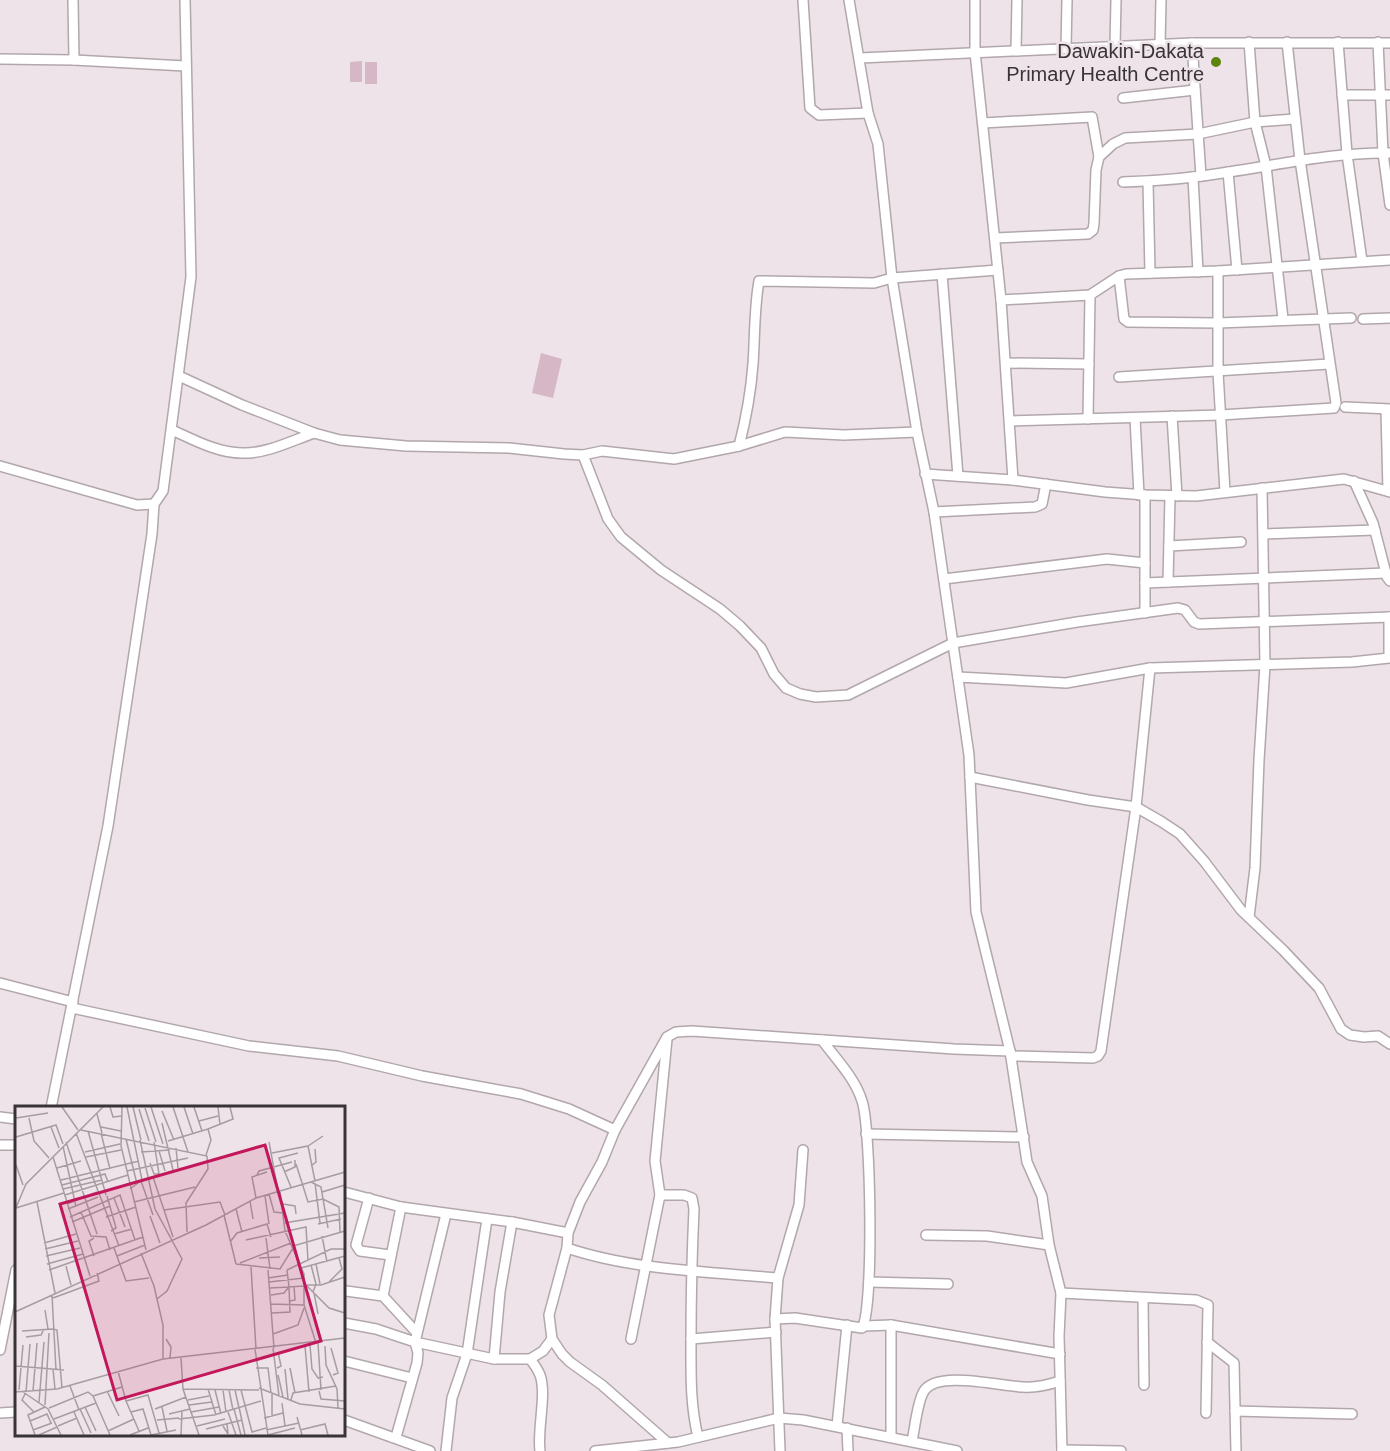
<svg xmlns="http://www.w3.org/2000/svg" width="1390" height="1451" font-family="Helvetica,sans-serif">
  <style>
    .green { fill: #d6b7c6 }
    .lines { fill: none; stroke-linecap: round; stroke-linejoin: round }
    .minor-casing { stroke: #b1a7ac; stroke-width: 12 }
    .minor { stroke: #fff; stroke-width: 9 }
    .poi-dot { fill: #5c850e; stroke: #eee3e8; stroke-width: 2 }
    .labels { text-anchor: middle; stroke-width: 5; stroke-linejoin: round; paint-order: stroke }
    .poi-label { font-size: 20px; fill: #383436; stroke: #eee3e8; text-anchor: end }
    .inset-road { fill: none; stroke: #a59da1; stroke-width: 1.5 }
    .view { fill: #c2185b; fill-opacity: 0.15; stroke: #c2185b; stroke-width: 3 }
    .inset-edge { fill: none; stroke: #383436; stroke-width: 3 }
  </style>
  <rect width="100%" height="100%" fill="#eee3e8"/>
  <g class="green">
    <polygon points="362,61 362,82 350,82 350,62"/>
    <rect x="365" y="62" width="12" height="22"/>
    <polygon points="541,353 562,359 553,398 532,393"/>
  </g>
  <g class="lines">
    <defs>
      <g id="minor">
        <polyline points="73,0 74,60"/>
        <polyline points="803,0 810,108 819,115 868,113"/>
        <polyline points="849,0 868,113 878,144 892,278 917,432 934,512 969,755 976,912 1010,1051 1027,1162 1042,1196 1049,1245 1061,1293 1059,1336 1062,1451"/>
        <polyline points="975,0 975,52 1001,300 1013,480"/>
        <polyline points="1249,42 1255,122 1266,166 1283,319"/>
        <polyline points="1338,42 1347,154 1362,261"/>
        <polyline points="1378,42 1383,153 1390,205"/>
        <polyline points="1192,43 1201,176"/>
        <polyline points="1160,45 1161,0"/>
        <polyline points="1115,47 1116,0"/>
        <polyline points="1066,49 1067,0"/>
        <polyline points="1016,51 1017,0"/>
        <polyline points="860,58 1192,43 1390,43"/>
        <polyline points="0,59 74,60 185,66"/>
        <polyline points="1342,95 1390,95"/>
        <polyline points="1123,98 1195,90"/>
        <polyline points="983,123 1092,117 1099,157"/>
        <polyline points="1228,172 1237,270"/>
        <polyline points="1193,177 1198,272"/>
        <path d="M1123,182C1159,181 1194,178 1229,172C1283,164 1336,152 1390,153"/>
        <polyline points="1148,182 1150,273"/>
        <polyline points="995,238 1088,234 1093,230 1094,223 1096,170 1099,157 1113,144 1125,138 1198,134 1255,122 1295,119"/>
        <polyline points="1218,271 1218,372 1225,492"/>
        <polyline points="942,274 958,476"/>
        <polyline points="1119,276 1124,319 1128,322 1217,323 1351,318"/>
        <polyline points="1001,300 1090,295 1119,276 1126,274 1218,271 1390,260"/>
        <polyline points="1363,319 1390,318"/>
        <polyline points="1006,363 1089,364"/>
        <polyline points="179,376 242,405 314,433 340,440 406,446 509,448 564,454 583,455 602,451 674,459 739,446 785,432 844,435 917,432"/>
        <polyline points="1119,377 1329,364"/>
        <polyline points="1345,407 1390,409"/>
        <polyline points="1386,410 1388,491"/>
        <polyline points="1172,416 1177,496"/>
        <polyline points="1135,418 1139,495"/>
        <polyline points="1088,419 1090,295"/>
        <polyline points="1010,421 1221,415 1334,408 1336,403 1300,160 1287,42"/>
        <path d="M172,430C194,440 218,453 242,453C266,454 291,441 314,433"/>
        <path d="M739,446C746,419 751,391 753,364C755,336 754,309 759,281L874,283L892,278L998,270"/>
        <polyline points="583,455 608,519 621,537 661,570 720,609 740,626 761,648 774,674 786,688 800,694 816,697 848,695 953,643 1077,622 1178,608 1185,610 1194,622 1199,624 1390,617"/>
        <polyline points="0,466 137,505 154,504"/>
        <polyline points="925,474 1013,480 1105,492 1145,495 1196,496 1344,479 1390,492"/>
        <polyline points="1354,481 1373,523 1387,577 1390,581"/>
        <polyline points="934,512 1035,507 1042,504 1046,484"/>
        <polyline points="1264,534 1375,530"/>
        <polyline points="1169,546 1241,542"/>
        <polyline points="944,579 1107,559 1145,563"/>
        <polyline points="1168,582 1170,496"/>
        <polyline points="1145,583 1386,573"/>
        <polyline points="1145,613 1145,495"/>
        <polyline points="958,677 1066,683 1150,668 1352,662 1389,658 1389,617"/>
        <polyline points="970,777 1088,800 1136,807 1162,822 1180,834 1204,861 1241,910 1283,950 1319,988 1341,1029 1350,1035 1364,1037 1378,1036 1390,1044"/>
        <polyline points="1249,917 1255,868 1259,760 1265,665 1262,488"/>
        <polyline points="0,983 73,1002"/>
        <polyline points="72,1008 249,1046 338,1056 422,1076 521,1094 569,1109 615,1130"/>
        <path d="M667,1039L655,1161L660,1195H684L692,1198L694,1209C692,1253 691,1296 691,1340C691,1373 690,1404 698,1437"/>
        <polyline points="1011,1056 1093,1058 1098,1056 1101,1051 1136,807 1150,668"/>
        <polyline points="51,1108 108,826 152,534 154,504 163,491 191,277 185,0"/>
        <polyline points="0,1117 16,1119"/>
        <polyline points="866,1134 1024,1137"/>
        <polyline points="0,1145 14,1145"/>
        <polyline points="344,1192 401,1207 512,1222 568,1233"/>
        <polyline points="369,1198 356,1245 360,1251 390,1255"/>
        <polyline points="401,1207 383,1296 417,1333"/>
        <polyline points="926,1235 987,1236 1049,1245"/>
        <path d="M567,1248C632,1270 710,1272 778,1278"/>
        <polyline points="869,1282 948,1284"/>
        <polyline points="346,1291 383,1296"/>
        <polyline points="1061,1293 1196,1300 1208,1305 1206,1413"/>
        <polyline points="1143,1298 1144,1385"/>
        <path d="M775,1319L795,1318L862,1328C874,1309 871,1126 862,1101C855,1078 836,1059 822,1040"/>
        <polyline points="344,1323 376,1329 415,1342 446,1214"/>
        <polyline points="864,1326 891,1325 1060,1354"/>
        <polyline points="631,1339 660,1195"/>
        <polyline points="691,1339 776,1332"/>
        <polyline points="1207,1342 1234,1363 1236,1451"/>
        <polyline points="0,1350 16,1270"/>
        <polyline points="494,1359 500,1292 512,1222"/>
        <path d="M530,1359C534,1364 538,1370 540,1375C547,1394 537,1429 540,1451"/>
        <polyline points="344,1361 412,1378"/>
        <polyline points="1235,1411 1352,1414"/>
        <polyline points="0,1413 16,1412"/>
        <polyline points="344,1420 430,1451"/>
        <polyline points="837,1426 847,1325"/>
        <polyline points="847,1428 848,1451"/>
        <polyline points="396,1437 417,1363 418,1353 415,1342 494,1359 530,1359 543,1351 552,1339"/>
        <polyline points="891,1437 891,1325"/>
        <path d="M912,1441C915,1428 917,1402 924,1391C937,1370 1000,1386 1023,1387C1036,1388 1048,1385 1060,1381"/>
        <polyline points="668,1443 602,1385 570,1362 562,1354 552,1339 549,1315 567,1248 568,1233 580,1202 602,1162 615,1130 667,1037 676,1032 692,1031 954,1049 1010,1051"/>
        <polyline points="1062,1450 1121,1451"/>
        <polyline points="446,1451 452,1398 467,1354 487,1219"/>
        <polyline points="595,1451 678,1442 779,1418 803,1420 957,1451"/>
        <polyline points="780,1451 775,1319 778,1278 799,1205 803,1150"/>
      </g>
    </defs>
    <use href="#minor" class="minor-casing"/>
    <use href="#minor" class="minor"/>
  </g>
  <circle class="poi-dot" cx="1216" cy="62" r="6"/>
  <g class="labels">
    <g class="poi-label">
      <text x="1204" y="58">Dawakin-Dakata<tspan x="1204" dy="23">Primary Health Centre</tspan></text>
    </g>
  </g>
  <g transform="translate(15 1106)">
    <rect width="330" height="330" fill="#eee3e8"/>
    <path class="inset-road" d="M47,1L63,24M95,1L98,11L107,10M107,1L106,40L131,144M112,1L127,74L115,83M118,1L126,34M136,1L148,38M158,1L173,46M169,1L178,28M179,1L187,25M203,1L205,19M130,2L141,36M124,3L134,35M147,5L159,34M82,8L87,27M1,12L33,7M14,12L19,35L34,52M184,15L203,10M147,17L158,64M36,21L44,42M86,21L106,25M66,24L192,50L193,63L171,97L172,126M73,25L91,89M61,27L104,140M86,27L95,63M1,31L41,19L48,38M111,33L122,78M125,34L140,103L167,153L152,185L142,193M153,35L193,23M51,36L82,128M254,36L263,85M48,40L61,101M293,40L308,30M161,42L163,62M144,45L150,65M70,46L105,38M126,46L155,44M257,47L293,40L300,75M191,49L196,34L193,23L218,13L215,1M38,51L75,170M71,51L106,44M135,57L139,68H144L139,36M281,58L293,96L308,93L324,101L325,126M1,59L8,79M296,60L301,56L300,43M42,62L66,55M112,65L173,52M269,66L280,61V54M242,69L244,65L277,56M133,73L138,71L158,131M46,74L124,55M126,75L138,109M296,76L306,81L313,122M300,77L305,117M47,79L90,68L93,76M276,81L264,52L283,47M48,83L87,74M265,85L270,125L289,168V199L301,237M307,86L330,79M254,88L259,106L268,107M50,89L113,69M92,90L101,122L96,125M250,90L254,118M99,92L110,121M241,92L237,71L252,66M235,95L238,113M22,96L40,187M119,96L180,81M52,98L82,86M268,98L280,100L281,108M1,102L49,87M53,103L83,91M221,103L227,126M0,104L11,78L88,1M149,104L205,96L210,109M66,106L76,130L91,131L95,144M209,109L221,158M135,110L145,137M55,111L105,89L120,134M91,111L121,101M57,116L95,100M269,117L330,107M303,118L326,113M99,128L117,123M307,130L312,156M251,132L255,163M231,134L291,121L293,155M215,136L222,127L252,118L256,131M29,137L61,128M278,140L330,125M99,142L111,175L134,172M30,143L63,135M126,147L139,180L148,219V253M31,150L65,142M79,150L74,135L79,132M102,150L130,139M244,152L265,151M225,157L276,137M32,158L68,148M221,158L265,163L278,142M301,158L305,178M296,159L301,178L298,186M51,160L56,179M236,161L241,243M286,162L330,150M34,164L128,131M253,164L259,242M272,164L316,143H330M272,164L274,181L289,180M253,172L273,169M254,176L289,172M314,176L327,163L324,152M291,179L314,202L330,207M292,179H306L330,171M255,182L274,181L275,206L257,207M299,187L303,208M37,189L41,264M256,189L269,187L273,182M38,192L84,175L82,167M275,195L280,194L279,180M256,198L289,199M30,204L33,223M0,206L191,119L241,92L330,66M0,208V251M38,223L42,224L47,282M7,225L38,223M258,228L283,219L289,202M11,231L26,229L29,223M151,233L156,241L155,252M303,237L306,284M295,239L297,263L303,272L308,271M290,240L294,286M310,240L311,259L322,283L323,302M258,242L264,290M316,242L323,267L318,269M240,243L253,329M166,252L168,283L184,329M0,260L49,264M241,262H253L256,287M262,262L266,260L263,246M275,262L280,287M38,263L40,283M270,263L273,293M103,265L111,295L133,289L144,327M263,269L268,291M55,280L64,304M244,282L285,298L330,303M168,283L244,284M193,283L201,309M4,284L8,239M200,284L206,308M208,284L211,306M214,284L218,304M220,284L224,302M226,284L237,326L251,322M18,285L22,237M92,285L104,310M304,285L306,293L330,295M0,286L42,283L148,253L330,232M8,286L33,303L46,329M11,286L15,238M10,288L7,294L19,306M173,294L194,290M276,294L278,287L321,280M111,295L124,325M24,296L29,236M267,297L270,320M30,299L34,227M174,299L197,296M70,301L81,325M147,301L152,325M224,301L230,329M34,302L73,286L78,290M65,303L76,327M140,303L171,291M219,303L226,329M59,306L69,329M116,306L128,303L136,329M176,306L204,301M213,306L221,329M154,308L175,303M257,310V288M282,311L287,329M249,312L268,307M39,313L81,297M164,313L199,309L246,295M142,314L164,312M15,315L32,308L36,317M43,320L62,312M182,320L210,313M208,320L213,328L212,318M191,323L227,314M18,324L37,317M251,324L284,317M285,324L310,318L313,329M93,325L119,313M20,329L13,309L30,301M24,329L42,321M95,329L78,290L107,281M115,329L133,322M136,329L161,324M166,329L167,305M253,329L280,322"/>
    <path class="view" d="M250,39L306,235L102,294L45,98Z"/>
    <rect width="330" height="330" class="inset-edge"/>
  </g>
</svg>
